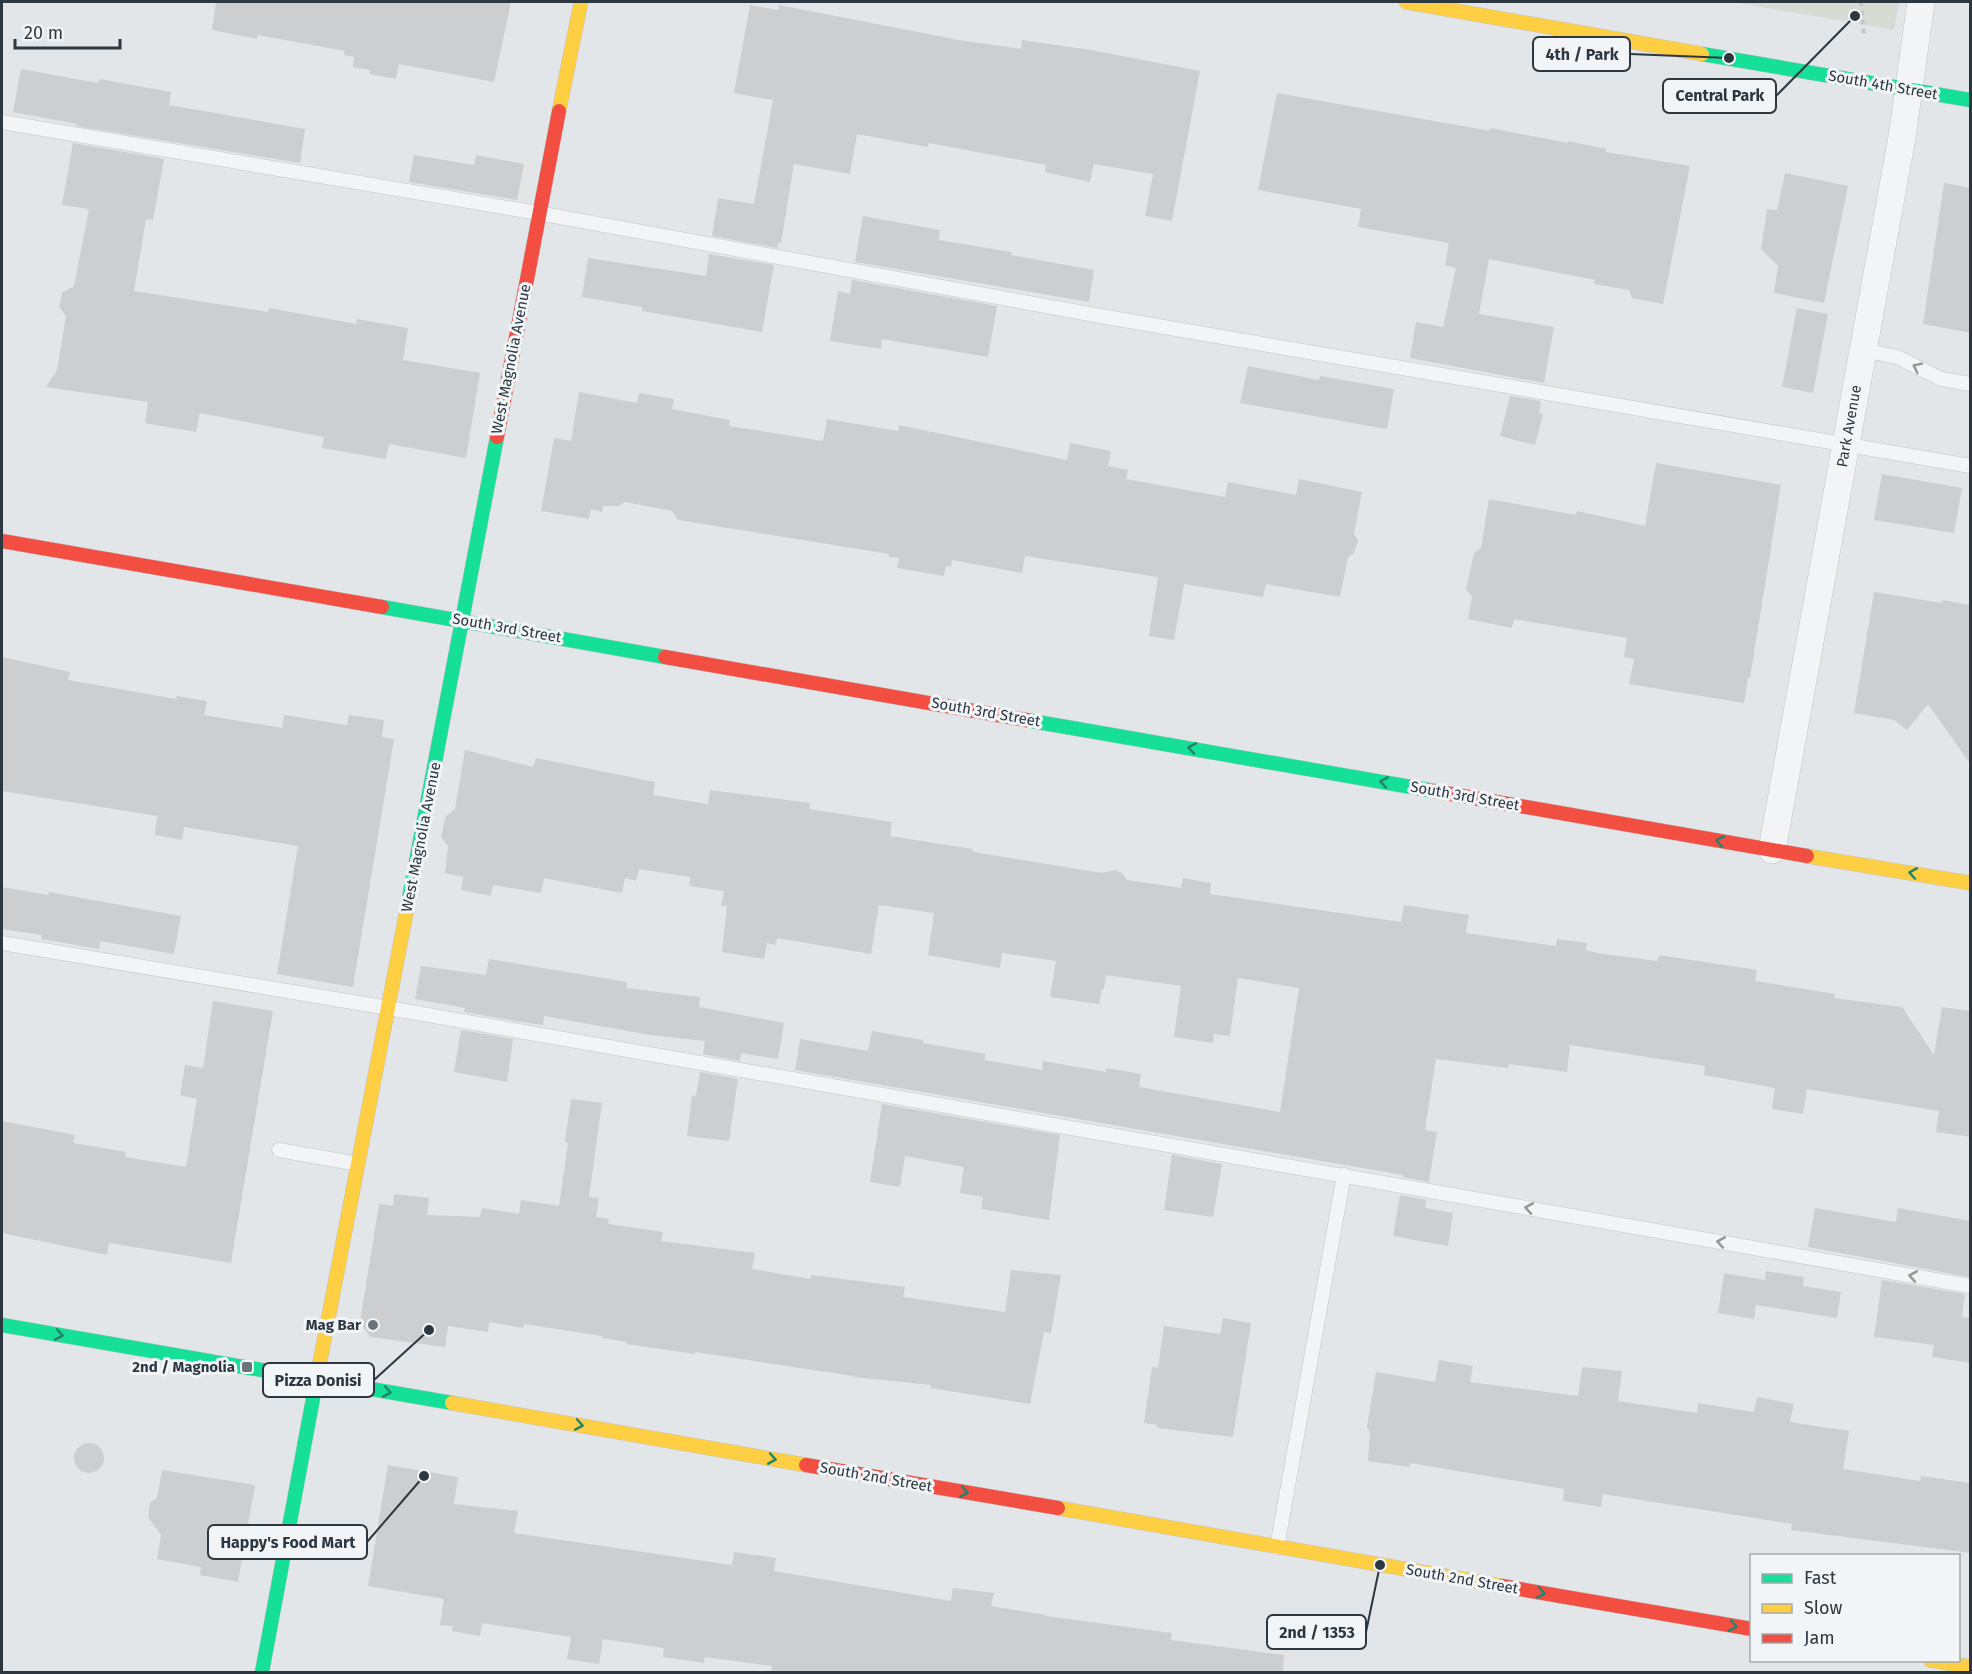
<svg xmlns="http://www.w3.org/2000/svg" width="1972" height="1674" font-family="'Fira Sans',sans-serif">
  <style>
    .green { fill: #d6dcd4 }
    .building { fill: #ccced0 }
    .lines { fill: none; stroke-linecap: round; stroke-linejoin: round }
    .lane-casing { stroke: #c2c4c6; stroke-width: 15 }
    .street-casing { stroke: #c2c4c6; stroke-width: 28 }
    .fast-casing { stroke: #c2c4c6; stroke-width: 15 }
    .slow-casing { stroke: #c2c4c6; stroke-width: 15 }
    .jam-casing { stroke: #c2c4c6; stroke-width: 15 }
    .path { stroke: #c4c7c8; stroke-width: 4; stroke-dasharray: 4.5 4.5; stroke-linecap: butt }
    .lane { stroke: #f3f4f5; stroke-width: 14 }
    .street { stroke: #f3f4f5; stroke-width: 27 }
    .fast { stroke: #16e098; stroke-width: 14 }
    .slow { stroke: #ffcf43; stroke-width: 14 }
    .jam { stroke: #f24e42; stroke-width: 14 }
    .oneway { stroke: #90969a }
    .oneway2 { stroke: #228368 }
    .poi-dot { fill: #6c747b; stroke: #f2f5f7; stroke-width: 2 }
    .labels { text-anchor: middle; stroke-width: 6; stroke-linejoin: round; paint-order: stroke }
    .street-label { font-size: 15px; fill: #2c3740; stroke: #f2f5f7 }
    .poi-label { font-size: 15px; font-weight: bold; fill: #2c3740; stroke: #f2f5f7; text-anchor: end }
    .leader { fill: none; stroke: #2c3740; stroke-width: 2 }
    .callout-dot { fill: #2c3740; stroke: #f2f5f7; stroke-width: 2 }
    .callout { fill: #f2f5f7; stroke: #2c3740; stroke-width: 2 }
    .callout-label { font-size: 16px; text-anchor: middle; font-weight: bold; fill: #2c3740 }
  </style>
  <rect width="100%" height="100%" fill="#e3e6e8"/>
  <polygon class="green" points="1733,2 1899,2 1894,30"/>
  <g class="building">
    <polygon points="216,2 511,2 494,82 399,64 396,79 370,74 370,70 353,67 354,57 344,55 345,51 258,35 257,39 212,30"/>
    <polygon points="750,5 778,10 779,5 959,40 1021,49 1022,40 1091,50 1200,71 1172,221 1145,216 1153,174 1094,164 1090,182 1045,172 1046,165 929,143 928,147 857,134 850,174 794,164 781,243 778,243 777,248 712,236 718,198 754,204 773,100 734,93"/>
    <polygon points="21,69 98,83 99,79 171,92 169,105 305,129 300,163 76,126 77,124 13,112"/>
    <polygon points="1277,93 1490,131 1490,128 1568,143 1568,141 1606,149 1606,152 1690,166 1663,304 1632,298 1629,290 1594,284 1595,280 1489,259 1479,314 1554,327 1544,383 1410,358 1416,322 1443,327 1456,268 1445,265 1449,243 1358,227 1361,209 1258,190"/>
    <polygon points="73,143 164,159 153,220 146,219 134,291 268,312 269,308 356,324 357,319 408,328 403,360 480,373 466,458 389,444 386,459 322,448 324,437 200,413 196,432 145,423 148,402 46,387 57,370 66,316 59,307 62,293 74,286 89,209 62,205"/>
    <polygon points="414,155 474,165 476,155 524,164 517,200 409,182"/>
    <polygon points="1785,173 1848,186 1824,303 1774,293 1778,266 1761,249 1767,209 1777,210"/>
    <polygon points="1944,183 1971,188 1971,333 1923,324"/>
    <polygon points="863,216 940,230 939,240 1011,252 1011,255 1094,270 1089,302 855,262"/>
    <polygon points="709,254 774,265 762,332 642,311 642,307 582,297 588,258 706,276"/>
    <polygon points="852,280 997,306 988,357 882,339 881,349 830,341 838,291 850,294"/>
    <polygon points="1797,308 1828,314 1813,393 1782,387"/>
    <polygon points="1248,366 1319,380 1320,376 1394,389 1387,429 1240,403"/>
    <polygon points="579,392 637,403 639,393 674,399 672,409 730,420 729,426 823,441 827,419 898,431 899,425 1067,460 1070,443 1111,451 1108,466 1128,470 1126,479 1225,497 1228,482 1296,495 1299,479 1362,492 1354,534 1358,540 1354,553 1348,557 1340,597 1266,584 1263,597 1184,584 1174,640 1149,636 1158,577 1025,556 1022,573 952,560 951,567 946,566 944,576 897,568 899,558 889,557 889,554 678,520 672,511 625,502 619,506 603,506 602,512 591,509 589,519 541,511 554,438 571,441"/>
    <polygon points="1510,396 1541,401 1539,413 1543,414 1535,445 1500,436"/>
    <polygon points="1656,463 1781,485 1750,678 1748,677 1744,703 1629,684 1634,659 1624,657 1627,638 1514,619 1512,628 1468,619 1472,597 1466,589 1474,553 1481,548 1489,499 1576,515 1577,511 1645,526"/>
    <polygon points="1882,474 1962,488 1954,533 1874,520"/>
    <polygon points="1874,592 1942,603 1942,600 1971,605 1971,765 1928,704 1907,730 1894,720 1854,713"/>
    <polygon points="2,657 70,672 68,680 176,699 177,696 207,701 204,715 282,728 284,715 347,725 349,715 384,720 382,737 394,739 353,987 277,974 298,846 184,827 182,840 155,835 157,816 2,791"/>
    <polygon points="465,750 533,767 536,758 655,782 653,795 708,804 710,790 810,803 809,809 892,822 890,836 973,849 973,852 1102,873 1115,870 1122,873 1127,880 1181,888 1183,878 1211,883 1210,894 1401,922 1404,905 1469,915 1466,933 1556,946 1557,939 1587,943 1586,950 1597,953 1657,961 1659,955 1757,970 1755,981 1835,994 1834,998 1902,1007 1934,1055 1942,1007 1971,1011 1971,1137 1936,1132 1939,1111 1807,1089 1803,1114 1772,1109 1775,1088 1704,1075 1705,1066 1570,1045 1567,1072 1509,1064 1508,1068 1436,1059 1425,1130 1437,1132 1429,1182 1403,1177 1403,1175 795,1070 800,1039 868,1051 872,1031 923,1040 923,1043 986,1054 984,1060 1042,1070 1043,1061 1106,1072 1106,1068 1141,1074 1139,1087 1280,1112 1299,988 1238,978 1230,1036 1214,1034 1213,1043 1174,1037 1181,986 1106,975 1104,989 1102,989 1099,1004 1050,997 1056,961 1002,953 1000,968 928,955 934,913 879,905 871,954 777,938 776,945 767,943 764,959 722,952 727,906 721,906 724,891 689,886 690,877 639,869 636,881 625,878 622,893 544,878 541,893 493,885 491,896 461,890 463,877 445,873 448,846 441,837 446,816 455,809"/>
    <polygon points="2,887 48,895 49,892 181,916 174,954 100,941 99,949 41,939 42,935 2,929"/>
    <polygon points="489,959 627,982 626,988 700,997 699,1007 784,1023 778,1059 741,1053 740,1061 703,1054 705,1041 650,1035 544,1016 543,1025 515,1021 464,1012 465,1008 415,999 421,966 486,975"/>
    <polygon points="213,1001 273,1011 231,1263 109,1243 107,1255 2,1233 2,1121 75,1135 73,1143 126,1152 125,1157 186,1167 197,1099 180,1095 185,1065 203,1068"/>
    <polygon points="461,1030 513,1039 507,1082 454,1072"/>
    <polygon points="700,1072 738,1079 729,1141 687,1136 692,1095 696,1096"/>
    <polygon points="571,1099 602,1103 589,1197 599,1198 596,1217 609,1219 608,1224 663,1232 661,1241 755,1253 752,1269 811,1279 811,1275 905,1287 903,1297 1005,1312 1011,1270 1061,1275 1051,1333 1044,1332 1030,1404 930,1388 931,1385 854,1377 853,1376 695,1352 695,1354 626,1344 627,1342 602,1338 602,1336 524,1324 523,1328 489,1322 488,1332 448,1326 445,1347 370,1337 360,1322 379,1204 393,1206 394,1194 429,1198 427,1215 480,1217 482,1208 519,1214 521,1200 559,1206 568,1143 565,1142"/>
    <polygon points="882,1104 1060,1135 1049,1220 981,1209 983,1197 960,1193 964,1167 905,1156 900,1187 870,1182"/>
    <polygon points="1172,1155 1222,1164 1213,1217 1164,1210"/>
    <polygon points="1400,1195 1426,1200 1425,1208 1453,1213 1448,1246 1393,1236"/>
    <polygon points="1815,1208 1896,1222 1898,1208 1971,1221 1971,1266 1969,1277 1808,1247"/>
    <polygon points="1766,1271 1804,1277 1803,1286 1841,1292 1837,1318 1756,1305 1754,1319 1718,1313 1724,1273 1765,1280"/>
    <polygon points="1882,1280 1965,1294 1962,1317 1971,1318 1971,1363 1932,1357 1934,1345 1874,1337"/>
    <polygon points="1223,1318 1251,1323 1233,1437 1157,1428 1157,1425 1144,1423 1152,1367 1158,1368 1164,1326 1220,1334"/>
    <polygon points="1439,1360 1473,1366 1470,1382 1578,1396 1582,1367 1622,1371 1618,1401 1697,1413 1698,1403 1754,1412 1757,1397 1794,1404 1790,1422 1849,1431 1843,1469 1920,1481 1921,1476 1971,1483 1971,1553 1791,1530 1792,1524 1603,1494 1601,1507 1563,1501 1564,1489 1410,1463 1410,1467 1368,1461 1370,1433 1367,1427 1376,1372 1435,1382"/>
    <circle cx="89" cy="1458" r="15"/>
    <polygon points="388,1465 458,1477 454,1504 518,1511 514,1533 732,1565 734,1552 776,1558 774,1571 951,1601 953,1588 994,1593 991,1606 1046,1615 1046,1616 1172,1633 1171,1640 1284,1655 1283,1672 771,1672 772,1666 705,1657 704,1663 663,1657 664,1648 603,1639 599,1664 567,1659 571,1637 482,1623 480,1636 452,1631 453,1626 440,1625 444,1599 368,1586"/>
    <polygon points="162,1470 255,1485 238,1582 200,1575 201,1567 157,1559 161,1535 148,1517 150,1503 157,1498"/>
  </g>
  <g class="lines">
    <defs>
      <g id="lane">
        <polyline points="2,122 538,213 1106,317 1970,466"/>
        <polyline points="1863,350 1897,357 1941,379 1970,384"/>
        <polyline points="2,943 388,1008 1970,1286"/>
        <polyline points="279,1150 358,1164"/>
        <polyline points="1277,1547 1344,1175"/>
      </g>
      <polyline id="street" points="1772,850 1902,137 1921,2"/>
      <g id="fast">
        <polyline points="1702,54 1970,100"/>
        <polyline points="382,607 665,657"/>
        <polyline points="1026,720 1434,791"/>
        <polyline points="406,914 497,437"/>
        <polyline points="2,1325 452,1403"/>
        <polyline points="262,1672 317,1377"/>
      </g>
      <g id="slow">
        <polyline points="1406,2 1702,54"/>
        <polyline points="559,111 581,2"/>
        <polyline points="1807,856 1970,883"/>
        <polyline points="317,1377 406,914"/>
        <polyline points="452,1403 806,1465"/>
        <polyline points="1058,1508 1502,1586"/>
        <polyline points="1930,1660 1970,1667"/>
      </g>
      <g id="jam">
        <polyline points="497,437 559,111"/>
        <polyline points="2,541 382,607"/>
        <polyline points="665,657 1026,720"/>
        <polyline points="1434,791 1807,856"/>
        <polyline points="806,1465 1058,1508"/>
        <polyline points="1502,1586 1752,1629"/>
      </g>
    </defs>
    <use href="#lane" class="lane-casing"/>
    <use href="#street" class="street-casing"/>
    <use href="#fast" class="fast-casing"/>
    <use href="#slow" class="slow-casing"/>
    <use href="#jam" class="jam-casing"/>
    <polyline class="path" points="1861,2 1864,36"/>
    <use href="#lane" class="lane"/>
    <use href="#street" class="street"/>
    <use href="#fast" class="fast"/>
    <use href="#slow" class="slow"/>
    <use href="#jam" class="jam"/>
  </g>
  <defs><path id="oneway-chevron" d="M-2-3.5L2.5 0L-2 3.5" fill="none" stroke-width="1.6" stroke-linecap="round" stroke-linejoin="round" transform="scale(1.5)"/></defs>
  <g class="oneway">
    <use href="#oneway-chevron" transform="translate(1917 367) rotate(-154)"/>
    <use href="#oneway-chevron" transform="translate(1529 1208) rotate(-170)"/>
    <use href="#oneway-chevron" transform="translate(1721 1242) rotate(-170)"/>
    <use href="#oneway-chevron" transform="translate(1913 1276) rotate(-170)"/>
  </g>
  <g class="oneway2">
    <use href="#oneway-chevron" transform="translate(1192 748) rotate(-170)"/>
    <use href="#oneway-chevron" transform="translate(1384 782) rotate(-170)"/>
    <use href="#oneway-chevron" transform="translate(1720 841) rotate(-170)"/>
    <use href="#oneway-chevron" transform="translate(1913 873) rotate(-170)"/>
    <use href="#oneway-chevron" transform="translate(59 1335) rotate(10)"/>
    <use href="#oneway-chevron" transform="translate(387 1392) rotate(10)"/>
    <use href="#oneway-chevron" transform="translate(579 1425) rotate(10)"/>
    <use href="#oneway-chevron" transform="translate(772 1459) rotate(10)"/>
    <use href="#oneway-chevron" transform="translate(964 1492) rotate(10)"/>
    <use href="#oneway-chevron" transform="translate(1541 1593) rotate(10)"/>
    <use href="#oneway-chevron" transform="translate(1733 1626) rotate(10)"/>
  </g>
  <g class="poi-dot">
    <circle cx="373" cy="1325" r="6"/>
    <rect x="241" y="1361" width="12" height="12" rx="3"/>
  </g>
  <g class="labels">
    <g class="street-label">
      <text transform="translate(1883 85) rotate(10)" y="5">South 4th Street</text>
      <text transform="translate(511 359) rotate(-79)" y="5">West Magnolia Avenue</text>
      <text transform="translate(1849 426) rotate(-80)" y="5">Park Avenue</text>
      <text transform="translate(507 628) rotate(10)" y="5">South 3rd Street</text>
      <text transform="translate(986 712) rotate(10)" y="5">South 3rd Street</text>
      <text transform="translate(1465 796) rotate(10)" y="5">South 3rd Street</text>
      <text transform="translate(421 837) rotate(-79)" y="5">West Magnolia Avenue</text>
      <text transform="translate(876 1477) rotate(10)" y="5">South 2nd Street</text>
      <text transform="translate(1462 1579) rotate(10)" y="5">South 2nd Street</text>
    </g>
    <g class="poi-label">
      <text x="361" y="1330">Mag Bar</text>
      <text x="235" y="1372">2nd / Magnolia</text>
    </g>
  </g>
  <path class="leader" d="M1729 58L1630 54M1855 16L1776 96M429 1330L374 1380M424 1476L367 1542M1380 1565L1366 1632"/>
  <g class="callout-dot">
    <circle cx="1729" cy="58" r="6"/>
    <circle cx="1855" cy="16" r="6"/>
    <circle cx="429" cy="1330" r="6"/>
    <circle cx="424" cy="1476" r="6"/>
    <circle cx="1380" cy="1565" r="6"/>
  </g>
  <g class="callout">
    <rect x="1533" y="37" width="97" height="34" rx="6"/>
    <rect x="1663" y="79" width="113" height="34" rx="6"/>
    <rect x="263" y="1363" width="111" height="34" rx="6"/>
    <rect x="208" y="1525" width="159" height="34" rx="6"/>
    <rect x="1267" y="1615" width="99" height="34" rx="6"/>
  </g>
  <g class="callout-label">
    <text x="1582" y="60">4th / Park</text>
    <text x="1720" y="101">Central Park</text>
    <text x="318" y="1386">Pizza Donisi</text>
    <text x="288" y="1548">Happy's Food Mart</text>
    <text x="1317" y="1638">2nd / 1353</text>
  </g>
  <rect width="1972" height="1674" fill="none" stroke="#2c3740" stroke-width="6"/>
  <rect x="1750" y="1554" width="210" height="108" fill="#f2f5f7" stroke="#a3a9ae" stroke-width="1.5"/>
  <rect x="1762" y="1574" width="30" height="9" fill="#16e098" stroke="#a3a9ae" stroke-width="1.5"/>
  <text x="1804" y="1584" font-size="18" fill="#2c3740">Fast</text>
  <rect x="1762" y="1604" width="30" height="9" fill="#ffcf43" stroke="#a3a9ae" stroke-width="1.5"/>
  <text x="1804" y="1614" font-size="18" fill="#2c3740">Slow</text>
  <rect x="1762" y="1634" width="30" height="9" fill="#f24e42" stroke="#a3a9ae" stroke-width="1.5"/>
  <text x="1804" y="1644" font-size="18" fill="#2c3740">Jam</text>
  <path d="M15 39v9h105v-9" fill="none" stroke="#2c3740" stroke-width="3"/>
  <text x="24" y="39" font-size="18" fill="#2c3740" stroke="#f2f5f7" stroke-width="4.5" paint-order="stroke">20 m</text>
</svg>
